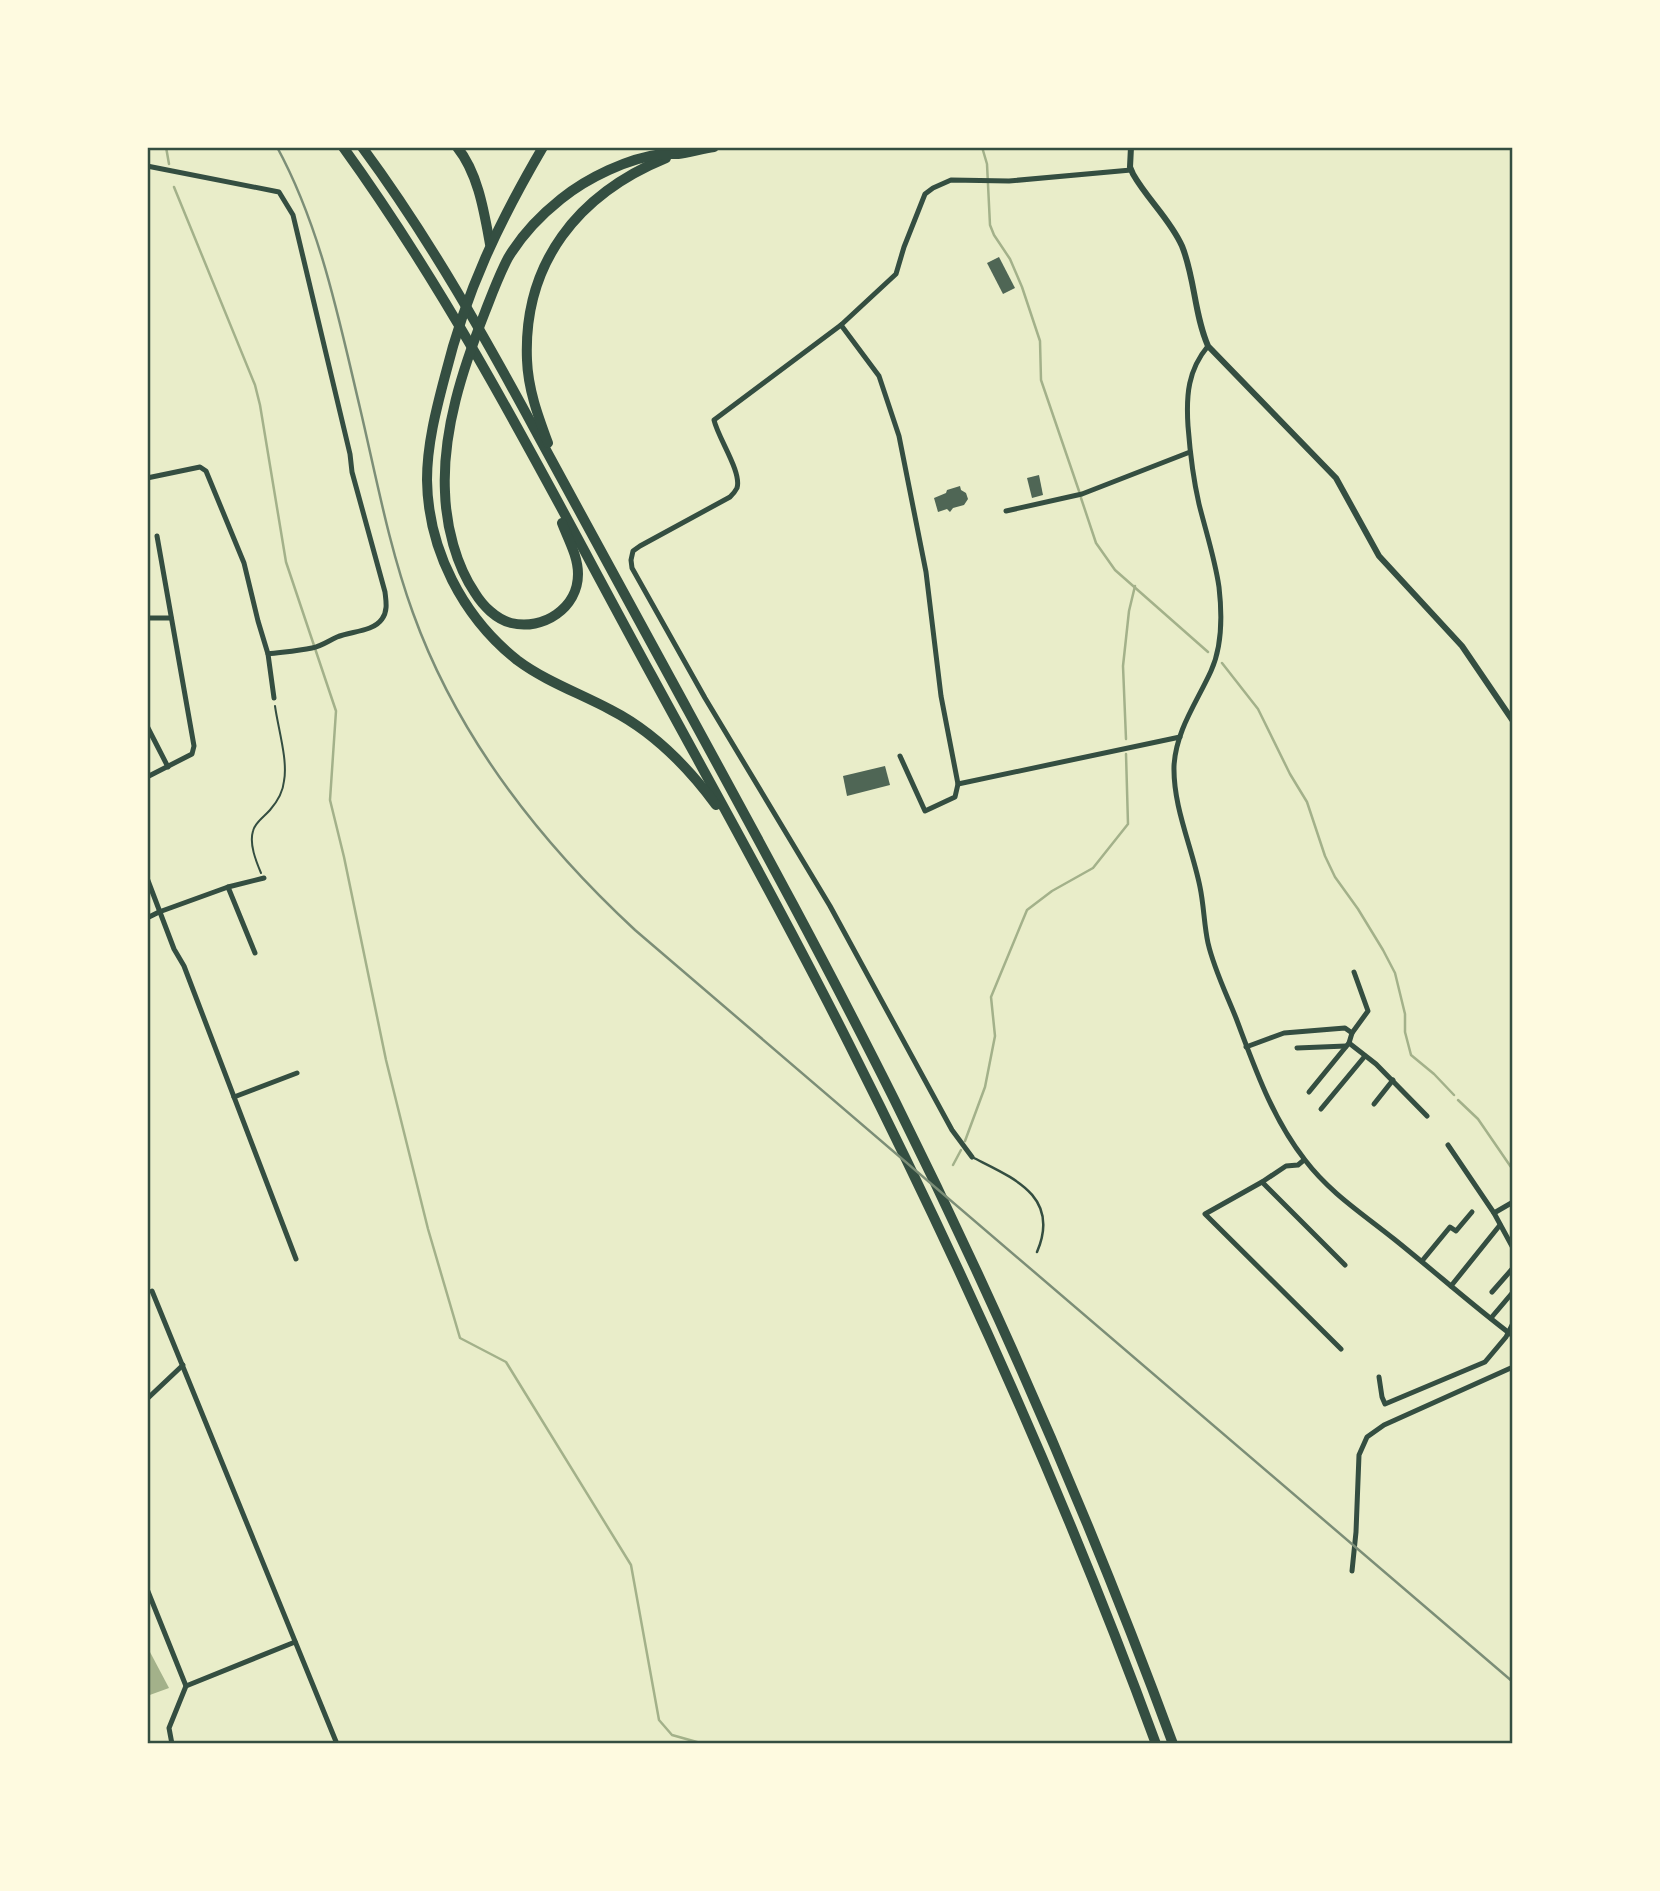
<svg xmlns="http://www.w3.org/2000/svg" width="1660" height="1891" font-family="Commissioner,sans-serif">
  <style>
    .water { fill: #a3b18a }
    .lines { fill: none; stroke-linecap: round; stroke-linejoin: round }
    .stream { stroke: #a3b18a; stroke-width: 2.5 }
    .building { fill: #4f6655 }
    .path { stroke: #344e41; stroke-width: 2 }
    .service { stroke: #344e41; stroke-width: 2.5 }
    .minor { stroke: #344e41; stroke-width: 5 }
    .tertiary { stroke: #344e41; stroke-width: 6 }
    .motorway { stroke: #344e41; stroke-width: 10 }
    .rail { stroke: #7c8e77; stroke-width: 2.5 }
    .neatline { fill: none; stroke: #344e41; stroke-width: 2.5 }
  </style>
  <rect width="100%" height="100%" fill="#e9edc9"/>
  <polygon class="water" points="150,1652 169,1688 147,1696 147,1653"/>
  <g class="lines">
    <g class="stream">
      <polyline points="166,147 169,164"/>
      <polyline points="982,147 987,164 990,225 994,235 1010,259 1022,287 1040,341 1041,380 1079,491"/>
      <polyline points="174,187 255,385 260,405 286,562 336,711 330,800 344,857 386,1060 428,1229 460,1338 506,1362 631,1565 659,1720 672,1735 704,1744"/>
      <polyline points="1081,498 1096,543 1115,570 1208,652"/>
      <polyline points="1222,663 1258,709 1290,774 1307,802 1325,856 1335,877 1358,909 1383,950 1395,973 1405,1014 1405,1032 1411,1055 1434,1074 1454,1095"/>
      <polyline points="1126,739 1123,666 1129,611 1135,586"/>
      <polyline points="1458,1100 1478,1119 1513,1170"/>
      <polyline points="965,1141 985,1087 995,1036 991,997 1027,910 1052,891 1093,868 1128,824 1126,754"/>
      <polyline points="953,1165 961,1150"/>
    </g>
  </g>
  <g class="building">
    <polygon points="999,257 1015,288 1003,294 987,263"/>
    <polygon points="1039,475 1043,495 1032,498 1027,478"/>
    <polygon points="960,486 961,490 966,493 968,499 964,505 953,508 950,512 947,509 938,512 934,498 946,493 947,490"/>
    <polygon points="885,766 890,785 847,796 843,776"/>
  </g>
  <g class="lines">
    <path class="path" d="M261,873C256,861 249,844 253,831C255,822 264,817 270,810C277,802 283,792 284,781C288,760 278,728 275,706"/>
    <path class="service" d="M972,1157C1013,1178 1061,1196 1037,1252"/>
    <g class="minor">
      <path d="M147,166L279,192L293,215L350,454L352,472L385,592C386,601 388,611 382,619C373,632 351,631 337,637C328,641 322,646 312,648C298,651 283,652 268,654"/>
      <polyline points="841,325 879,376 899,436 926,572 941,696 958,784 955,797 925,811 900,756"/>
      <path d="M1208,346C1188,370 1186,395 1188,426C1190,452 1193,478 1199,504C1206,532 1215,559 1219,587C1222,613 1222,647 1211,671C1197,702 1176,730 1174,766C1173,807 1192,847 1200,887C1204,906 1204,925 1208,943C1214,969 1226,993 1236,1018C1255,1068 1272,1118 1305,1160C1330,1193 1363,1214 1394,1239C1434,1271 1472,1305 1513,1336"/>
      <polyline points="147,478 200,467 206,471 244,563 258,621 268,654 274,698"/>
      <polyline points="1006,511 1082,494 1190,452"/>
      <polyline points="147,618 171,618"/>
      <polyline points="147,726 168,767"/>
      <polyline points="147,777 192,754 194,746 157,536"/>
      <polyline points="958,784 1180,737"/>
      <polyline points="147,878 174,949 184,966 192,987 296,1259"/>
      <polyline points="228,887 264,878"/>
      <polyline points="147,918 159,912 228,887 255,953"/>
      <polyline points="1352,1033 1368,1011 1354,972"/>
      <polyline points="1246,1047 1284,1033 1345,1028 1352,1033 1349,1043 1376,1064 1427,1116"/>
      <polyline points="1297,1048 1346,1046"/>
      <polyline points="1309,1092 1349,1043"/>
      <polyline points="234,1097 297,1073"/>
      <polyline points="1374,1104 1393,1080"/>
      <polyline points="1321,1109 1365,1056"/>
      <polyline points="1448,1145 1494,1213 1513,1248"/>
      <path d="M972,1157L952,1130L830,906L705,698L632,568L631,560L633,551L640,546L730,497C733,494 735,492 737,488C742,472 718,438 714,420L841,325L896,274L904,247L925,194L933,188L951,180L1009,181L1131,170"/>
      <polyline points="1304,1160 1298,1165 1286,1166 1262,1182 1345,1265"/>
      <polyline points="1262,1182 1205,1214 1341,1349"/>
      <polyline points="1494,1213 1513,1202"/>
      <polyline points="1422,1261 1450,1227 1456,1231 1472,1212"/>
      <polyline points="1451,1286 1500,1225"/>
      <polyline points="152,1291 337,1744"/>
      <polyline points="1492,1292 1513,1268"/>
      <polyline points="1491,1318 1513,1292"/>
      <polyline points="1379,1377 1382,1397 1385,1404 1485,1362 1506,1337 1513,1323"/>
      <polyline points="147,1399 183,1365"/>
      <polyline points="1352,1571 1356,1532 1359,1455 1367,1437 1384,1425 1513,1367"/>
      <polyline points="147,1589 186,1686"/>
      <polyline points="172,1744 169,1728 186,1686 295,1642"/>
    </g>
    <path class="tertiary" d="M1131,147L1130,167L1133,174C1147,199 1170,219 1182,246C1195,278 1194,314 1208,346L1336,478L1379,556L1462,646L1513,721"/>
    <g class="motorway">
      <path d="M343,147C463,313 554,497 652,676C720,801 789,924 852,1050C966,1276 1069,1507 1156,1744"/>
      <path d="M362,147C430,239 486,339 540,439C580,513 620,587 661,661C740,806 820,951 894,1099C998,1308 1092,1524 1173,1744"/>
      <path d="M457,147C478,173 484,211 490,244"/>
      <path d="M543,147C499,222 466,291 445,376C436,410 427,445 427,480C428,550 463,617 517,660C545,681 579,693 611,710C654,732 688,767 716,805"/>
      <path d="M548,443C538,416 528,389 527,360C523,263 578,194 666,158"/>
      <path d="M562,523C568,539 578,556 578,574C578,608 543,631 511,623C496,619 483,606 475,593C456,565 446,526 445,492C442,431 463,368 485,312C492,294 499,275 508,258C521,236 541,215 561,199C587,178 628,158 662,154C667,154 673,154 678,154C690,152 702,149 714,147"/>
    </g>
    <path class="rail" d="M277,147C321,228 339,320 360,408C376,476 389,547 413,613C458,738 539,841 635,930L1513,1682"/>
  </g>
  <rect width="1660" height="1891" fill="none" stroke="#fefae0" stroke-width="298"/>
  <rect x="149" y="149" width="1362" height="1593" class="neatline"/>
</svg>
